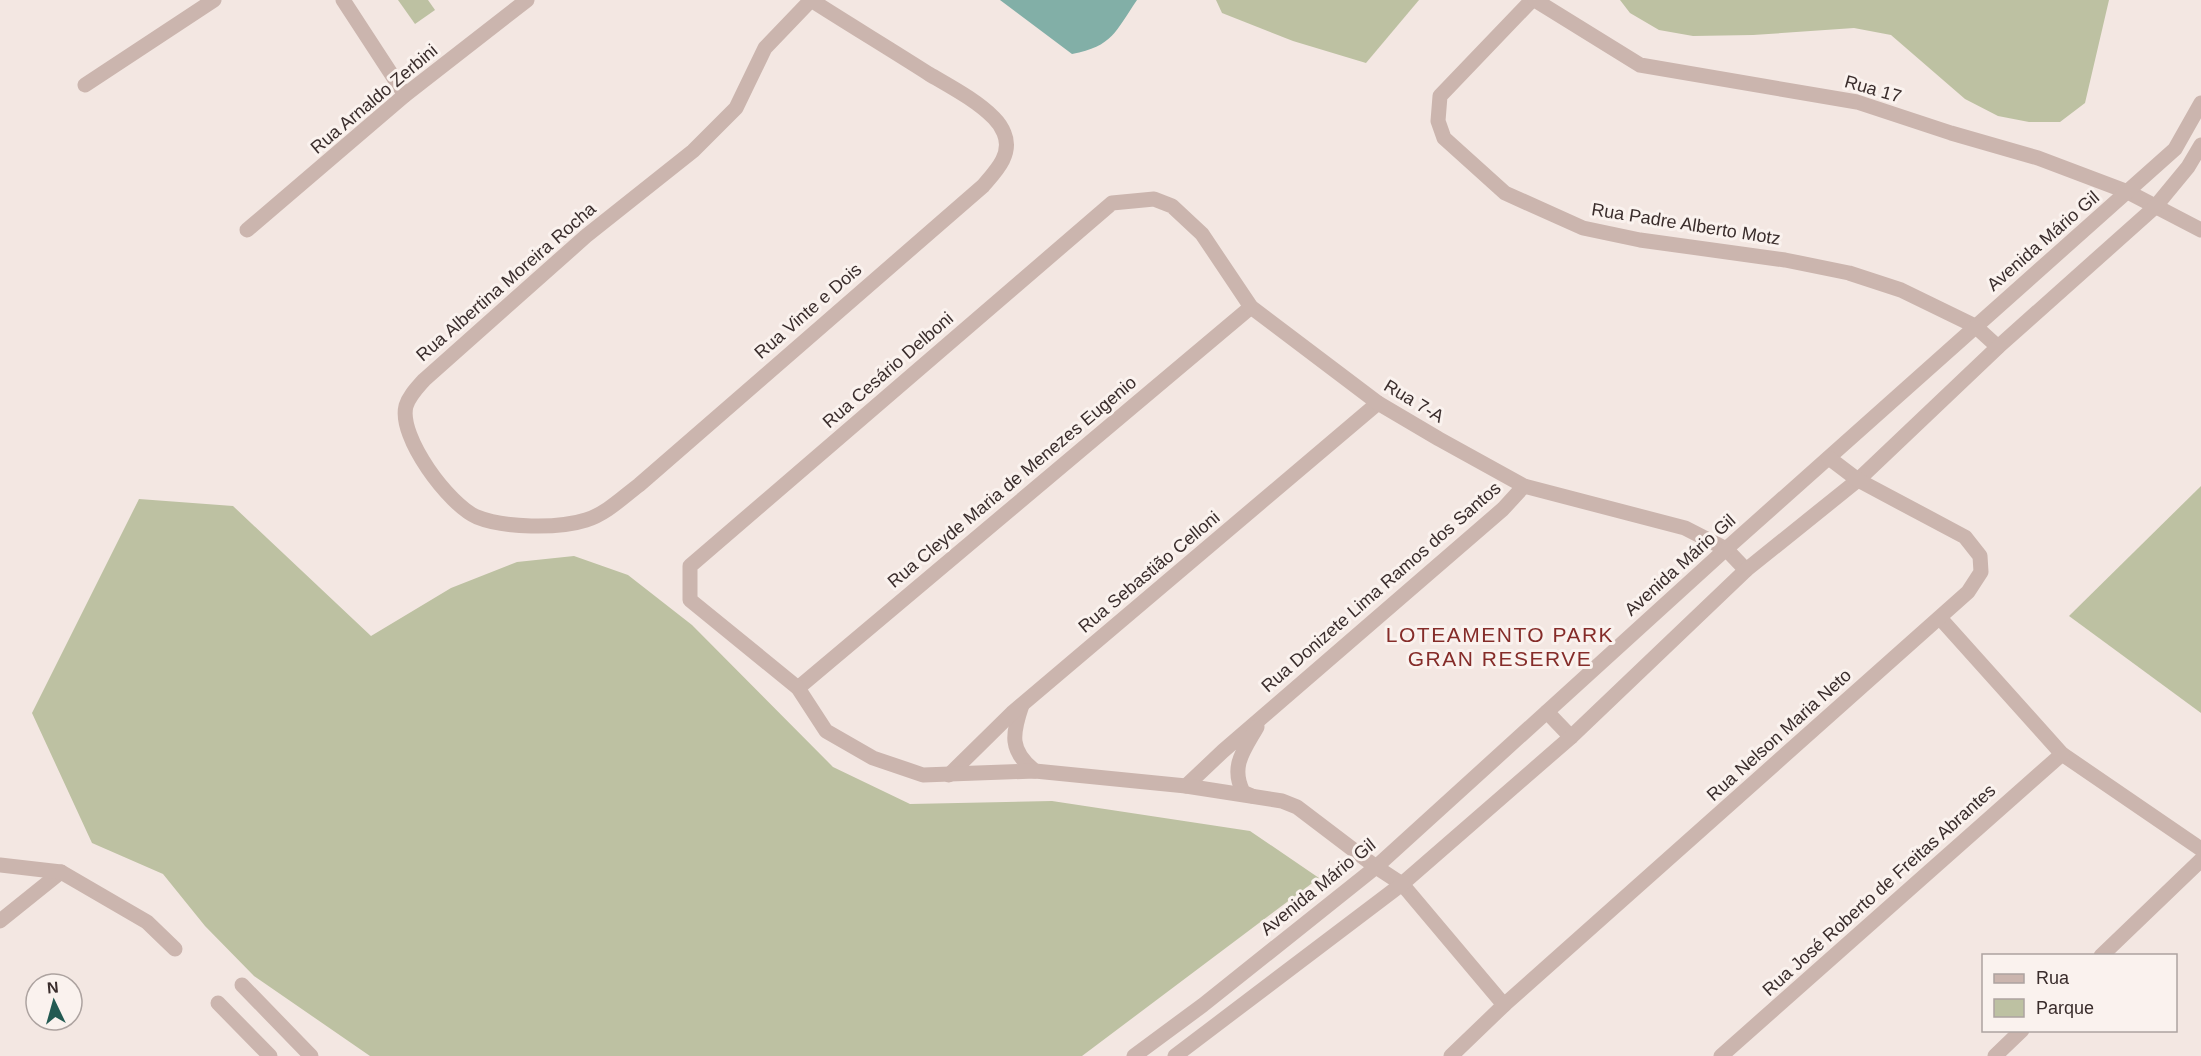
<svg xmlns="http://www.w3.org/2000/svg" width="2201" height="1056" font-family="Arial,sans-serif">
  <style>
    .green { fill: #bdc1a2 }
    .water { fill: #82afa7 }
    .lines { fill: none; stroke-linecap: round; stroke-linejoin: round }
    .minor { stroke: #cbb5ae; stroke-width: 15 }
    .tertiary { stroke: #cbb5ae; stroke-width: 15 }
    .labels { text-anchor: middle; stroke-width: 6; stroke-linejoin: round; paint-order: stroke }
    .street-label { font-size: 18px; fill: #3a2d2c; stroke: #faf2ee }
    .quarter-label { font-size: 21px; letter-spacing: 1.5px; fill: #852c29; stroke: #faf2ee }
  </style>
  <rect width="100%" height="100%" fill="#f3e7e2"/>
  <g class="green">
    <polygon points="398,0 428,0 435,10 415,24"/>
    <polygon points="1216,0 1419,0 1366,63 1293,41 1222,13"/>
    <polygon points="1620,0 2109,0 2085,103 2060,122 2029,122 1998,116 1965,99 1891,35 1854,28 1753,35 1693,36 1659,30 1630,13"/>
    <polygon points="2201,486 2201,713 2069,616"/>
    <polygon points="139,499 233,506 371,636 451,588 517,562 574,556 628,575 692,625 833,767 910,804 1052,801 1250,831 1319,878 1082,1056 370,1056 254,976 205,926 163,874 92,843 32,713"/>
  </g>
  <path class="water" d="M1000,0H1137C1115,32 1113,46 1072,54Z"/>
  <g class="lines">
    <g class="minor">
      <polyline points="343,0 405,95"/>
      <path d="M811,0C850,25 890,49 929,74C951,87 976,100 994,118C998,122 1002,128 1004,133C1013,154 996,171 983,186L639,485C623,497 606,514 586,520C558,529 504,528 477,517C449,505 398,437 406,406C409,396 417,388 424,380L586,236L693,151L736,108L765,48L811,0H812"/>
      <polyline points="1532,0 1440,96 1438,121 1444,138 1505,193 1583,228 1640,240 1785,260 1849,273 1901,290 1975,326 1998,347"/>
      <polyline points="1535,0 1640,65 1857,102 1951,133 2038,158 2128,192 2201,230"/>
      <polyline points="85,85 214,0"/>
      <polyline points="247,230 405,95 527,0"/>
      <polyline points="1940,618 2062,754 2201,849"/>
      <polyline points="798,688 1251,307"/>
      <path d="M1022,705C1012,734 1009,751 1035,771"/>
      <polyline points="1547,712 1571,737"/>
      <polyline points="949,775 1012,713 1378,403"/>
      <polyline points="1186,786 1223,751 1503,509 1524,486"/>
      <path d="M1252,796L1243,792C1230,766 1244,750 1257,727"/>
      <polyline points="0,921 61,872"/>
      <polyline points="2101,956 2201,860"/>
      <polyline points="242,985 311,1056"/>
      <polyline points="218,1003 270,1056"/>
      <polyline points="1504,1005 1402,884 1376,867 1297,807 1282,801 1186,786 1035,771 923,775 873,758 826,731 798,688 690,600 690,566 1112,203 1154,199 1172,206 1202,234 1251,307 1378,403 1439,439 1524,486 1685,528 1726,549 1746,570"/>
      <polyline points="1134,1056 1203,1005 1376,867 1726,549 2175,149 2201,103"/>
      <polyline points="1175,1056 1402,884 1571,737 1746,570 1858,480 1998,347 2155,207 2188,167 2201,145"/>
      <polyline points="1451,1056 1504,1005 1968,592 1981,572 1980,556 1965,537 1858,480 1829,458"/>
      <polyline points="1721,1056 2062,754"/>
      <polyline points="1995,1056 2022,1030"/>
    </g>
    <polyline class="tertiary" points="0,865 61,872 147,922 175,949"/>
  </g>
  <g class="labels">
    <g class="street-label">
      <text transform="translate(1873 89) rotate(16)" y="6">Rua 17</text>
      <text transform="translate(374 99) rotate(-40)" y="6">Rua Arnaldo Zerbini</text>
      <text transform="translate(1686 224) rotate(9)" y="6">Rua Padre Alberto Motz</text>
      <text transform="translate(2043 241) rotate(-41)" y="6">Avenida Mário Gil</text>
      <text transform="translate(506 282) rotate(-41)" y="6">Rua Albertina Moreira Rocha</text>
      <text transform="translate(808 311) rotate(-41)" y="6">Rua Vinte e Dois</text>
      <text transform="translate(888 370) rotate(-41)" y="6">Rua Cesário Delboni</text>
      <text transform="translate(1414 401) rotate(31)" y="6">Rua 7-A</text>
      <text transform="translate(1012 482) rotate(-40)" y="6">Rua Cleyde Maria de Menezes Eugenio</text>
      <text transform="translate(1680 565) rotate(-42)" y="6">Avenida Mário Gil</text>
      <text transform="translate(1149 572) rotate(-40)" y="6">Rua Sebastião Celloni</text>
      <text transform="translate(1381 587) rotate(-41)" y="6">Rua Donizete Lima Ramos dos Santos</text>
      <text transform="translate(1779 735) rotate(-42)" y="6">Rua Nelson Maria Neto</text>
      <text transform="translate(1318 887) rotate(-39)" y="6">Avenida Mário Gil</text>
      <text transform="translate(1879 890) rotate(-42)" y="6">Rua José Roberto de Freitas Abrantes</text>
    </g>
    <g class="quarter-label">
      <text x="1500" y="642">LOTEAMENTO PARK<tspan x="1500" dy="24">GRAN RESERVE</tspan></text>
    </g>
  </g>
  <rect x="1982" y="954" width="195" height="78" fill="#faf2ee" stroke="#ada3a0" stroke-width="1.5"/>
  <rect x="1994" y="974" width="30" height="9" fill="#cbb5ae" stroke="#ada3a0" stroke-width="1.5"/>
  <text x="2036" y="984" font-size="18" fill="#3a2d2c">Rua</text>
  <rect x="1994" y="999" width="30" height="18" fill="#bdc1a2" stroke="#ada3a0" stroke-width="1.5"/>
  <text x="2036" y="1014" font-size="18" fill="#3a2d2c">Parque</text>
  <g transform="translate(54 1002) rotate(355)"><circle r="28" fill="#faf2ee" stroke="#ada3a0" stroke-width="1.5"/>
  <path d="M0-4.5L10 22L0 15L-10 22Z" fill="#235a52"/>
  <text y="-9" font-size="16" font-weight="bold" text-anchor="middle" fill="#3a2d2c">N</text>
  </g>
</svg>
